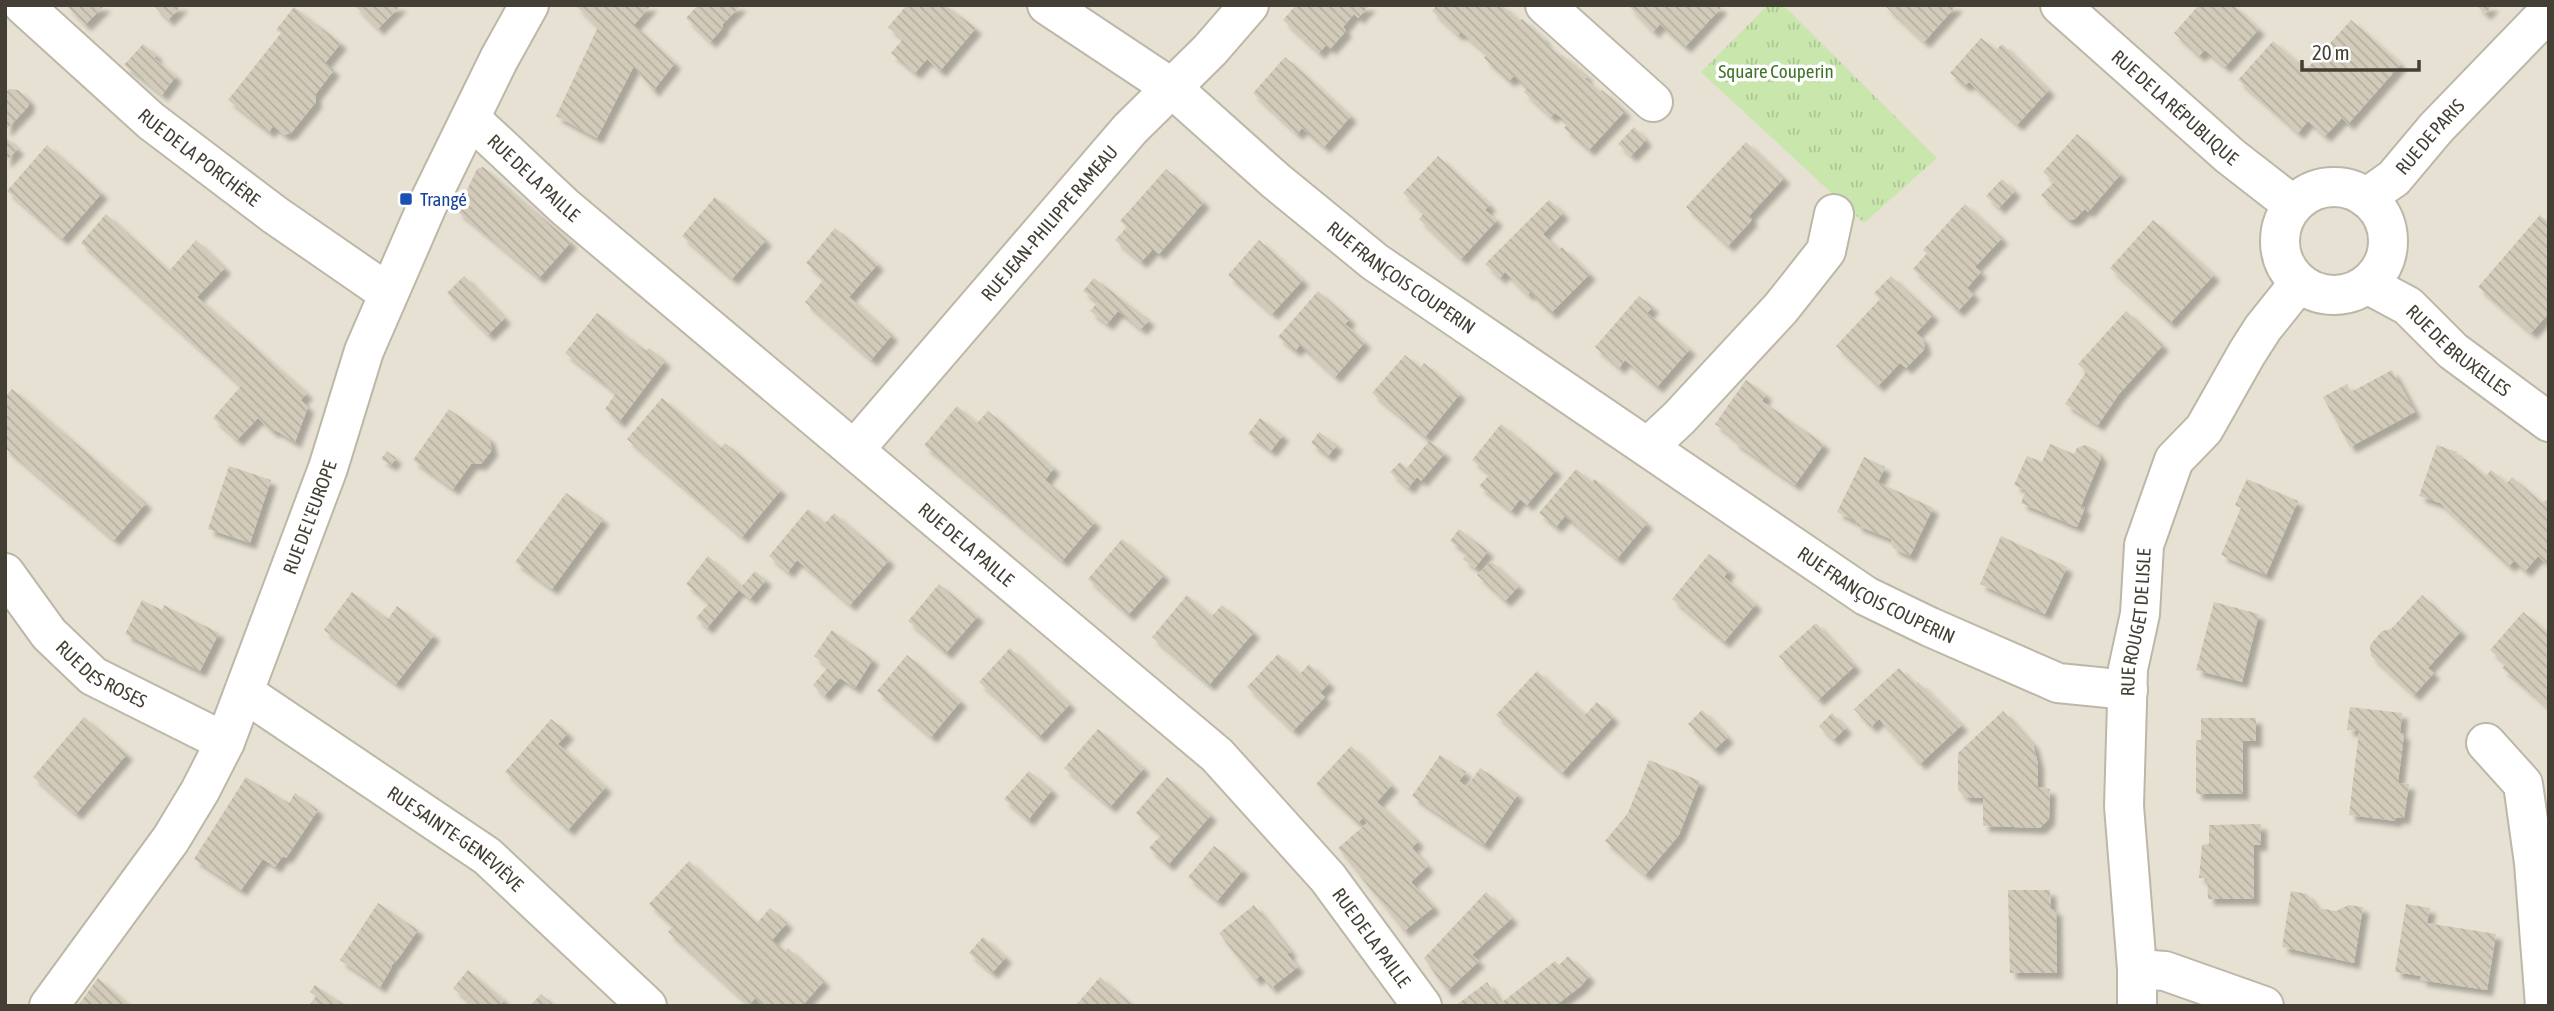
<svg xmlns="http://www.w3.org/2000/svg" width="2554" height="1011" font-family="'Asap Condensed',sans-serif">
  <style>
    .residential { fill: #e6e1d2 }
    .grass { fill: url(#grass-tufts) }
    .building { fill: url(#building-back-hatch); filter: url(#shadow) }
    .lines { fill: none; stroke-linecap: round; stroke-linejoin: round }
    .minor-casing { stroke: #bdb7a7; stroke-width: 42 }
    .tertiary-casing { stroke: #bdb7a7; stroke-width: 42 }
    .minor { stroke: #fff; stroke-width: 38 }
    .tertiary { stroke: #fff; stroke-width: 38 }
    .transit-dot { fill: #1a4fb4; stroke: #fff; stroke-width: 2.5 }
    .labels { text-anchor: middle; stroke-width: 7; stroke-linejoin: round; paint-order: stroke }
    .park-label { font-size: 19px; fill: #417428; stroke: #fff }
    .street-label { font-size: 19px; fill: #443f34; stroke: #fff }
    .transit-label { font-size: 19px; fill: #164399; stroke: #fff; text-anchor: start }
  </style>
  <defs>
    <pattern id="grass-tufts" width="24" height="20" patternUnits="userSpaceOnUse" patternTransform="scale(1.75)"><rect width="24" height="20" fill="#c9e6ad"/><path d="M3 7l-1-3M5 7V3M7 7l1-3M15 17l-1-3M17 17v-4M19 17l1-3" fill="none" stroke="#aec695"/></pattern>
    <pattern id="building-back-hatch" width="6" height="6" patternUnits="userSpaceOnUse" patternTransform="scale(1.75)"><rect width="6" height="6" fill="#d3cbba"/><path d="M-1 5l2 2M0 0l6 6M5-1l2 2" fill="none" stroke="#b6afa0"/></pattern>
    <filter id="shadow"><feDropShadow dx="6" dy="6" stdDeviation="2" flood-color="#0004"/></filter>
  </defs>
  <rect width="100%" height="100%" fill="#f2efe4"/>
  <rect class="residential" x="5" y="5" width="2544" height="1001"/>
  <polygon class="grass" points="1768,5 1783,5 1937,158 1864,223 1701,72"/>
  <g class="building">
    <polygon points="66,5 105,5 85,25"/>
    <polygon points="153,5 182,5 168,20"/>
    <polygon points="354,5 401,5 378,29"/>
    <polygon points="575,5 651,5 634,25 675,63 653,91 634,66 597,138 556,116 598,27"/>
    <polygon points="698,5 741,5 723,24 722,29 710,42 686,18"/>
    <polygon points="907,5 945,5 976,28 940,71 927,59 915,73 891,53 903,39 888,27"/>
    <polygon points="1296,5 1370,5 1358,18 1354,14 1343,27 1346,31 1330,49 1326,45 1319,53 1283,20"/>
    <polygon points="1437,5 1502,5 1520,21 1522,19 1545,40 1544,42 1560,56 1561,54 1587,76 1585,79 1600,92 1602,90 1625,111 1589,150 1564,128 1568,123 1555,113 1551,117 1524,92 1527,88 1514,76 1509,81 1484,58 1487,54 1461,32 1458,35 1432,11"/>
    <polygon points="1628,5 1718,5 1721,8 1685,47 1660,24 1653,32"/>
    <polygon points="1884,5 1957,5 1924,42"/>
    <polygon points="2199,5 2233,5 2259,29 2225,67 2205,50 2199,56 2174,33"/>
    <polygon points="2476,5 2493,5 2485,14"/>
    <polygon points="294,7 341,43 325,63 334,70 315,95 316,102 291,133 284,135 273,126 269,132 228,100 281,33 276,30"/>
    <polygon points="2351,20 2401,64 2348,124 2342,118 2325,136 2308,121 2298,133 2238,80 2273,41 2306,70"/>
    <polygon points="1981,38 1996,50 2002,44 2049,90 2017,125 1969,82 1965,86 1950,73"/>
    <polygon points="143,44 157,55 154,58 176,76 162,95 124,65"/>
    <polygon points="1285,57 1351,116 1324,147 1302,128 1297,134 1253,93"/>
    <polygon points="9,89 18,90 29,100 28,107 5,131 5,93"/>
    <polygon points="1634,127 1646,140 1631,156 1618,144"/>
    <polygon points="2077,134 2121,174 2088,212 2085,209 2075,219 2068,220 2041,195 2054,182 2043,172"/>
    <polygon points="5,136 18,149 5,162"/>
    <polygon points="1746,142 1784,178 1749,216 1752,220 1728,246 1686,207"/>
    <polygon points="47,145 102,193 62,239 7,191"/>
    <polygon points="1438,156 1490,205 1485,210 1497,220 1461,259 1419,219 1424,213 1403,193"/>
    <polygon points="483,167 571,242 539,278 457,211 477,169"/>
    <polygon points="1166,169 1204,202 1159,254 1153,249 1141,262 1115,240 1127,227 1120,221"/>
    <polygon points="2002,179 2015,191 1999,208 1986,196"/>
    <polygon points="715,197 766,240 732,279 682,236"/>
    <polygon points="1549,200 1563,213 1543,234 1559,250 1562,247 1590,274 1551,313 1530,292 1528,295 1505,272 1500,278 1485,264"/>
    <polygon points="1965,204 2002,238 1975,267 1981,272 1967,288 1974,294 1958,311 1913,269 1927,253 1923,250"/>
    <polygon points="106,214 169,271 196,240 225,268 197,297 307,393 301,400 308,407 295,442 275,430 273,432 258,418 237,440 213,418 241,386 81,243"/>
    <polygon points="2540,215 2549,223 2549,313 2531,333 2478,287"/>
    <polygon points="2153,220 2214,275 2170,323 2110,268"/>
    <polygon points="835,228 878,264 849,297 892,335 871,360 805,302 824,279 806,263"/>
    <polygon points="1259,240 1303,280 1272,314 1228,275"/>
    <polygon points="464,276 505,318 488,335 447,293"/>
    <polygon points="1891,276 1933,315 1916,333 1923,339 1925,349 1906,368 1900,363 1878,386 1836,346 1880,299 1874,293"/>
    <polygon points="1094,278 1149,320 1141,329 1118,311 1107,324 1090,311 1098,302 1083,291"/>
    <polygon points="1318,291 1350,319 1345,324 1365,342 1335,377 1300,345 1295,351 1278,337"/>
    <polygon points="1639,296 1653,307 1647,313 1690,349 1657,387 1625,360 1619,368 1595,347"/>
    <polygon points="2126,311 2163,345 2119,394 2098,425 2065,404 2086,372 2078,364"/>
    <polygon points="597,313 646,351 649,348 665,361 619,422 605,409 616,393 565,353"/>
    <polygon points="1405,355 1420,368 1424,363 1460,394 1425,437 1372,393"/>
    <polygon points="2392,370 2415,412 2350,447 2323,397 2347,384 2351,392"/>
    <polygon points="1746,380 1766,394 1762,401 1824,444 1795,485 1733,441 1735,439 1715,424"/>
    <polygon points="12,389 146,503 114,540 5,448 5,397"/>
    <polygon points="662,398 721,448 725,443 781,490 742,537 627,439"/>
    <polygon points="957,406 977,423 988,411 1054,468 1045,480 1095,522 1062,561 924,445"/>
    <polygon points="449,409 489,438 492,450 481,464 471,464 453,489 413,460"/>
    <polygon points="1260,418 1283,435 1271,451 1248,434"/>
    <polygon points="1501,424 1556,470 1527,505 1520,499 1511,511 1479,486 1490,474 1472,460"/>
    <polygon points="1319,432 1337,445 1328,456 1311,443"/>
    <polygon points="1429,441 1445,453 1421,481 1417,477 1408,488 1390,472 1400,462 1407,468"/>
    <polygon points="2050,444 2074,454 2077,448 2085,445 2096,450 2101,458 2081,506 2085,508 2077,527 2021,503 2026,490 2014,485 2027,456 2042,462"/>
    <polygon points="2437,445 2457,452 2455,456 2465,459 2486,476 2491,470 2507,483 2512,477 2542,503 2546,500 2549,502 2549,566 2538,556 2525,571 2514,561 2509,566 2440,503 2419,496"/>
    <polygon points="387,451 396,458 391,465 381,459"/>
    <polygon points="1864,457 1885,467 1878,482 1933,508 1910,556 1893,548 1891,539 1856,525 1857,522 1837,512"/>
    <polygon points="229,466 271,480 250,543 208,529"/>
    <polygon points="1576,469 1592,482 1595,479 1647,523 1617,559 1565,516 1556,527 1539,513"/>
    <polygon points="2247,479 2298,501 2266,575 2221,555 2241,508 2235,505"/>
    <polygon points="566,493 603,519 552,589 515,562"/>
    <polygon points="808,509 825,523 834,513 889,560 850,605 797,560 788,572 769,556"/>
    <polygon points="1459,529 1488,551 1475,568 1463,559 1467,553 1450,541"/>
    <polygon points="2001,536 2067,567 2045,614 1980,584"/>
    <polygon points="1122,539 1164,575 1128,615 1088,579"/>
    <polygon points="1709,554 1729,570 1724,577 1756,604 1724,642 1672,599"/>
    <polygon points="708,556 742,586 755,571 766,580 750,599 739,590 707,628 696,618 709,603 686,584"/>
    <polygon points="1491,561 1519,586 1505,601 1477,575"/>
    <polygon points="939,584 978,616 946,653 908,621"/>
    <polygon points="352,592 388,619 397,606 434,635 396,684 324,630"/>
    <polygon points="1187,595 1212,616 1222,605 1254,632 1209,685 1152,637"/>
    <polygon points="2422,595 2461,631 2428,668 2434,673 2414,695 2371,656 2370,645 2382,631 2391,629"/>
    <polygon points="142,600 162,610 164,605 219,633 200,671 125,634"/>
    <polygon points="2214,602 2259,614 2242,682 2196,670"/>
    <polygon points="2523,612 2549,634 2549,708 2502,668 2506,664 2490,650"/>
    <polygon points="1816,623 1855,666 1818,700 1779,656"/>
    <polygon points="832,630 873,659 855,688 840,678 824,696 813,685 828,667 814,656"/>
    <polygon points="1010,648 1070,704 1039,737 979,682"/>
    <polygon points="1278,654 1300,674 1309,664 1329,683 1320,693 1325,697 1293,731 1247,687"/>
    <polygon points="907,655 961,701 931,737 877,691"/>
    <polygon points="1899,668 1915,685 1918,682 1962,725 1920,764 1879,719 1871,727 1854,709"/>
    <polygon points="1537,671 1585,715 1597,702 1613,717 1562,773 1496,715"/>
    <polygon points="2350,707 2402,713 2400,733 2404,734 2398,783 2409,784 2404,818 2396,818 2396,821 2349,815 2359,731 2347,730"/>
    <polygon points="1702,710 1728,737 1714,750 1688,724"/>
    <polygon points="2003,711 2033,744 2038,764 2038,787 2050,789 2049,819 2040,828 1983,826 1983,798 1965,797 1958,790 1958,753"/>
    <polygon points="1832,713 1846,728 1833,740 1819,726"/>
    <polygon points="84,717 127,754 76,814 33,777"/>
    <polygon points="2201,718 2256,718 2256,741 2243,741 2243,794 2196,794 2196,740 2201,740"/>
    <polygon points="551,719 568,733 558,744 606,787 568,830 505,772"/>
    <polygon points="1098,729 1144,768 1110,807 1064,768"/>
    <polygon points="1351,746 1392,785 1377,802 1418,841 1412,848 1428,866 1411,882 1434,907 1404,931 1338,848 1367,823 1363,818 1358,823 1316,784"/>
    <polygon points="1440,755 1466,772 1459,781 1467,787 1480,768 1518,794 1484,845 1412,796"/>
    <polygon points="1649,760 1700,781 1679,835 1645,875 1605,841 1628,813"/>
    <polygon points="1029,771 1052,790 1028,820 1004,799"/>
    <polygon points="246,777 289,803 295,793 318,810 286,858 283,856 275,867 263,859 241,890 194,859"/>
    <polygon points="1167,777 1211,815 1168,865 1149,848 1161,835 1136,813"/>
    <polygon points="2261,824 2261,845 2254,845 2254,899 2208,899 2207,878 2199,878 2202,845 2209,844 2209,825"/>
    <polygon points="1214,846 1243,870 1217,901 1188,877"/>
    <polygon points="689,861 757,923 770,908 787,923 772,940 785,952 788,948 824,981 802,1006 763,1006 755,998 749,1005 668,932 673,926 649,904"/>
    <polygon points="2008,890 2050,890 2051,909 2056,909 2057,973 2010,973"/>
    <polygon points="2291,891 2307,894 2317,908 2336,911 2349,905 2363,907 2354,963 2282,947"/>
    <polygon points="1486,892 1512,918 1472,955 1479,961 1447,991 1424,958"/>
    <polygon points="378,903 418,930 398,959 391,966 392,967 380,987 340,960"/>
    <polygon points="2406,904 2430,908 2427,923 2496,934 2487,990 2420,980 2421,976 2395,972"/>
    <polygon points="1254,905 1291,952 1287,954 1298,967 1271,988 1261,975 1255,980 1219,933"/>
    <polygon points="983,937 1006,957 992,973 969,953"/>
    <polygon points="1568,956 1589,976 1581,986 1555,1006 1455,1006 1487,982 1501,1003 1555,961 1559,965"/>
    <polygon points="468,970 504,1000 500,1006 469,1006 471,1003 453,988"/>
    <polygon points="1100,977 1134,1006 1080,1006 1077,1004"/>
    <polygon points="98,978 131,1006 78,1006"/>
    <polygon points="315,985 346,1006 309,1006 316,996 310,992"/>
    <polygon points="541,994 555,1006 530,1006"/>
  </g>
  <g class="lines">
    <defs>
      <g id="minor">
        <path id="s1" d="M23,5L151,121L275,215L388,293"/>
        <path id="s2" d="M1047,5L1172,88L1276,181L1375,262L1866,596L1930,627L2058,683L2128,690"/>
        <polyline points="1545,5 1653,102"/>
        <path id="s3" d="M2060,5L2230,156L2293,205"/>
        <circle cx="2334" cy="241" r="54"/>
        <path id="s4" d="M2366,198L2394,178L2436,128L2549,11"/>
        <path id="s5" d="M2367,284L2408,306L2453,351L2549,422"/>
        <polyline points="1648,447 1679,418 1781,308 1826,251 1834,214"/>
        <path id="s6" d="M855,449L1130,129L1210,50L1249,5"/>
        <path id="s7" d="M5,573L49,634L93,676L225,742"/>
        <path id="s8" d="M245,693L487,856L647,1006"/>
        <polyline points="2486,743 2523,784 2534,863 2545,1006"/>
        <polyline points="2137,969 2165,971 2264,1006"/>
        <path id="s9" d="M2137,1006V969L2124,806L2128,669L2140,614L2144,545L2174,460L2204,429L2247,353L2263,328L2299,283"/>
      </g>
      <g id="tertiary">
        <path id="s10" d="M471,119L565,207L1217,755L1328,878L1422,1006"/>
        <path id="s11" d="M49,1006L171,839L200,791L225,742L328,468L364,351L427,206L499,59L529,5"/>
      </g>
    </defs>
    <use href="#minor" class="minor-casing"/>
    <use href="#tertiary" class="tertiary-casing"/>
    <use href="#minor" class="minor"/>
    <use href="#tertiary" class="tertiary"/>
  </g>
  <rect class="transit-dot" x="399" y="192" width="14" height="14" rx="3.5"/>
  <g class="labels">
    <g class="park-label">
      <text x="1776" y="78">Square Couperin</text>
    </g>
    <g class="street-label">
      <text dy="7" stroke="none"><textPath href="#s3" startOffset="154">RUE DE LA RÉPUBLIQUE</textPath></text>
      <text dy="7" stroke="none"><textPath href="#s4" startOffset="89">RUE DE PARIS</textPath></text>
      <text dy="7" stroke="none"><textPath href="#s1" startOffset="233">RUE DE LA PORCHÈRE</textPath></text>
      <text dy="7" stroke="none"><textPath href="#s10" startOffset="86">RUE DE LA PAILLE</textPath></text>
      <text dy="7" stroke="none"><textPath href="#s6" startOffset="298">RUE JEAN-PHILIPPE RAMEAU</textPath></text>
      <text dy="7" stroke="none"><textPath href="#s2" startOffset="448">RUE FRANÇOIS COUPERIN</textPath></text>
      <text dy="7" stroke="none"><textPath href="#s5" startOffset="114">RUE DE BRUXELLES</textPath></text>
      <text dy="7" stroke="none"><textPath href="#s11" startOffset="558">RUE DE L'EUROPE</textPath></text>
      <text dy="7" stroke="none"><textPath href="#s10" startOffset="653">RUE DE LA PAILLE</textPath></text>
      <text dy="7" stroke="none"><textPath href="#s2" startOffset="1020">RUE FRANÇOIS COUPERIN</textPath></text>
      <text dy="7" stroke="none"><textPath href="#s9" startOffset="385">RUE ROUGET DE LISLE</textPath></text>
      <text dy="7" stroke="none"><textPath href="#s7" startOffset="142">RUE DES ROSES</textPath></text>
      <text dy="7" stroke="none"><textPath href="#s8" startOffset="256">RUE SAINTE-GENEVIÈVE</textPath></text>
      <text dy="7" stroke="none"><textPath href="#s10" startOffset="1220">RUE DE LA PAILLE</textPath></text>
    </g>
    <g class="transit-label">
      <text x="420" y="206">Trangé</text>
    </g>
  </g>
  <rect width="2554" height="1011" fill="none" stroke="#443f34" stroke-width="14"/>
  <path d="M2302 60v10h117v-10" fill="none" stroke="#443f34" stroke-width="3.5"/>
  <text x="2312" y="60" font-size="21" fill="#443f34" stroke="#ffffff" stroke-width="5" paint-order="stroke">20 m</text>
</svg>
